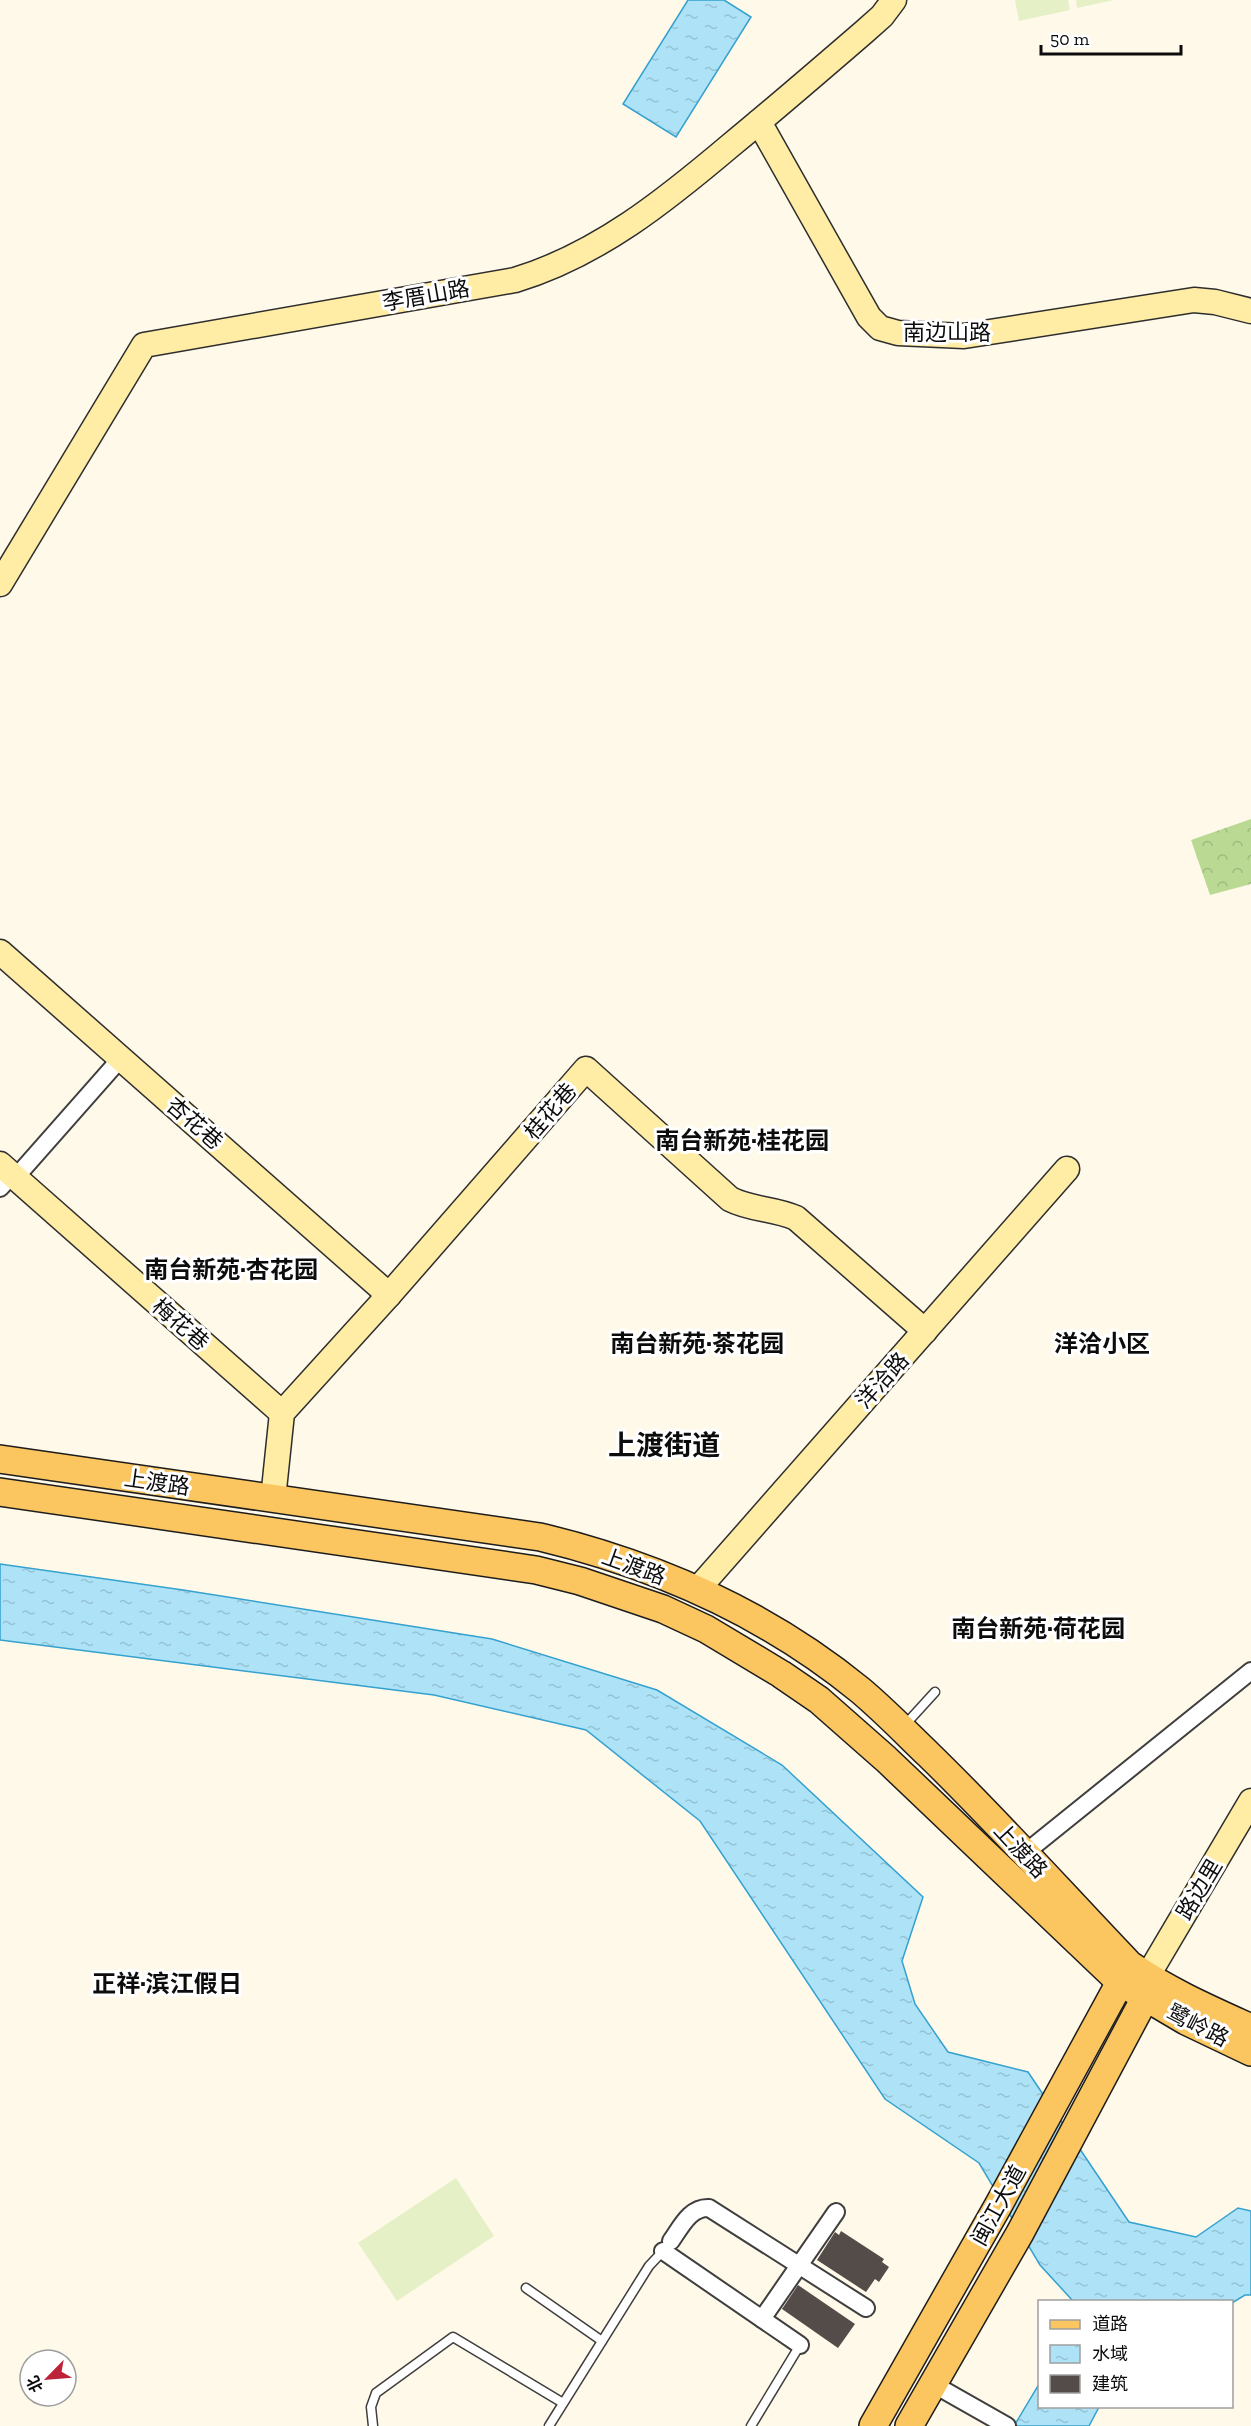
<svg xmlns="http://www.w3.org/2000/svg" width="1251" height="2426" font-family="'Zilla Slab','Noto Sans SC',serif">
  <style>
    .forest { fill: url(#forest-crowns) }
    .pitch { fill: #e6f0c6 }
    .water { fill: url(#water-ripples); stroke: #34a1cf; stroke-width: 1.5 }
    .building { fill: #544c48 }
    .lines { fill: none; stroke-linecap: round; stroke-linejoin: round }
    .lane-casing { stroke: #3f3f3f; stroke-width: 11 }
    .street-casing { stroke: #3f3f3f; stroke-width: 20 }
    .secondary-casing { stroke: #2e2e2e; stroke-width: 27 }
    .primary-casing { stroke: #1d1d1d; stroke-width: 30 }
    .lane { stroke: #fff; stroke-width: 8 }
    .street { stroke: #fff; stroke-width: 16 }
    .secondary { stroke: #ffeca5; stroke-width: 24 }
    .primary { stroke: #fbc55f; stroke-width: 27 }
    .labels { text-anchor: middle; stroke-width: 6; stroke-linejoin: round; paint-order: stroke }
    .street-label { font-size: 22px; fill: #0c0c0c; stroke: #fff }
    .neighbourhood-label { font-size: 24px; font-weight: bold; fill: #0c0c0c; stroke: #fff }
    .district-label { font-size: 28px; font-weight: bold; fill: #0c0c0c; stroke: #fff }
  </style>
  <defs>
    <pattern id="forest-crowns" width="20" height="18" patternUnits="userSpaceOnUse" patternTransform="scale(1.5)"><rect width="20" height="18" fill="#bada93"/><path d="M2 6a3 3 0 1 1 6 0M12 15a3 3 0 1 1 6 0" fill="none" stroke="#9fba7e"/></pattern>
    <pattern id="water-ripples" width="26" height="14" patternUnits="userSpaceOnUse" patternTransform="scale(1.5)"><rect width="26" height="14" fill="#aee3f7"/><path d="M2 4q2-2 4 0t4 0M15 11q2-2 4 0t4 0" fill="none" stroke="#94c2d3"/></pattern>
  </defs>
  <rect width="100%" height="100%" fill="#fff9ea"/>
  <polygon class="forest" points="1251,819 1251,884 1210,895 1191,840"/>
  <g class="pitch">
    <polygon points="1015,0 1068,0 1070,10 1019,21"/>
    <polygon points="1076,0 1114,0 1077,8"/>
    <polygon points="456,2178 494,2236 397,2301 358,2243"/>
  </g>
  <g class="water">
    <polygon points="688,0 724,0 751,17 676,137 623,104"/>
    <polygon points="0,1564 183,1590 492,1639 657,1690 782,1765 923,1897 902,1961 915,2004 948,2052 1028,2072 1129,2222 1196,2237 1238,2208 1251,2211 1251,2295 1245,2295 1232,2303 1073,2301 1040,2265 979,2163 885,2099 700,1821 586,1730 434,1695 0,1640"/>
    <polygon points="1039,2384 1040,2406 1099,2407 1089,2426 1014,2426"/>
  </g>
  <g class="building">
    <polygon points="841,2231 884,2259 882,2262 889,2267 879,2282 875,2279 866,2292 817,2260 835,2232 839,2235"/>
    <polygon points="798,2285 855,2324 838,2348 782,2309"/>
  </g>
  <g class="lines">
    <defs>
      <g id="lane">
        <polyline points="904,1726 935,1692"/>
        <polyline points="526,2288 602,2341"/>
        <polyline points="373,2426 371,2407 376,2393 453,2337 563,2403"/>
        <polyline points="549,2426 649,2266 665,2249"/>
        <polyline points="751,2426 800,2345"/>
      </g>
      <g id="street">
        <polyline points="16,1177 121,1058"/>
        <polyline points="0,1188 12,1175"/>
        <polyline points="1025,1853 1251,1671"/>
        <path d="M671,2241C681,2227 690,2207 709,2208L866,2308"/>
        <polyline points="663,2251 800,2345"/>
        <polyline points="762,2319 836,2212"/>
        <polyline points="933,2384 1007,2426"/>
      </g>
      <g id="secondary">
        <polyline points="759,122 869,317 880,328 898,333 964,336 1194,300 1215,302 1251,311"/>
        <path d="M0,584L144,345L515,280C598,255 666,200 731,145C776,108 820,70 864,32L882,16L894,0"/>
        <polyline points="0,952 389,1295"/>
        <polyline points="0,1164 282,1413"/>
        <path d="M273,1499L282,1413L389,1295L586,1069L730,1199C751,1210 774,1208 796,1218L925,1331"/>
        <polyline points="697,1590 1067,1169"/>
        <polyline points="1147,1977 1251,1801"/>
      </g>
      <g id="primary">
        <path d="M0,1459L540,1537C656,1565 767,1614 860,1690C884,1710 907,1734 929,1755C999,1823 1063,1895 1130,1965C1168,1991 1209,2009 1251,2028"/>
        <polyline points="0,1492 536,1570 580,1581 663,1609 706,1629 781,1674 819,1700 886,1759 1120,1982 1186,2021 1251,2052"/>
        <polyline points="873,2426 998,2206 1129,1966"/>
        <polyline points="909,2426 1020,2233 1153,1983"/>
      </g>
    </defs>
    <use href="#lane" class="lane-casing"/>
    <use href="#street" class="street-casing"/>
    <use href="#secondary" class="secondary-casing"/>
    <use href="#primary" class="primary-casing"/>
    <use href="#lane" class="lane"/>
    <use href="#street" class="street"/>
    <use href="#secondary" class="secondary"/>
    <use href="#primary" class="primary"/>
  </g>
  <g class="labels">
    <g class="street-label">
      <text transform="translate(426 295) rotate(-10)" y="8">李厝山路</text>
      <text x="947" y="340">南边山路</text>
      <text transform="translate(550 1111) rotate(-49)" y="8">桂花巷</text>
      <text transform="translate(195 1123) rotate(41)" y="8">杏花巷</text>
      <text transform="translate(181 1324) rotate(41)" y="8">梅花巷</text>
      <text transform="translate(882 1380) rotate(-48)" y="8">洋洽路</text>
      <text transform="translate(157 1482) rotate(8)" y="8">上渡路</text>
      <text transform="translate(634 1566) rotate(20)" y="8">上渡路</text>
      <text transform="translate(1021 1850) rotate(47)" y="8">上渡路</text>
      <text transform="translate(1199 1889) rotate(-59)" y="8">路边里</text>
      <text transform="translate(1198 2025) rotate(27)" y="8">鹭岭路</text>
      <text transform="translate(998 2205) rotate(-61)" y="8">闽江大道</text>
    </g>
    <g class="neighbourhood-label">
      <text x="742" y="1149">南台新苑·桂花园</text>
      <text x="231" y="1278">南台新苑·杏花园</text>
      <text x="697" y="1352">南台新苑·茶花园</text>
      <text x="1102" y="1352">洋洽小区</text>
      <text x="1038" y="1637">南台新苑·荷花园</text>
      <text x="167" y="1992">正祥·滨江假日</text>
    </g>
    <g class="district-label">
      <text x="664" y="1455">上渡街道</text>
    </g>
  </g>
  <rect x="1038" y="2300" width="195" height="108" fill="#ffffff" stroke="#9e9e9e" stroke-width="1.5"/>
  <rect x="1050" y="2320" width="30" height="9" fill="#fbc55f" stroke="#9e9e9e" stroke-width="1.5"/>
  <text x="1092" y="2330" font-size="18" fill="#0c0c0c">道路</text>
  <rect x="1050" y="2345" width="30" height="18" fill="url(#water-ripples)" stroke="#9e9e9e" stroke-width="1.5"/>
  <text x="1092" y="2360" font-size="18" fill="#0c0c0c">水域</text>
  <rect x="1050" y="2375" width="30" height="18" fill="#544c48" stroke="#9e9e9e" stroke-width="1.5"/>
  <text x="1092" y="2390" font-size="18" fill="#0c0c0c">建筑</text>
  <g transform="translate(48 2378) rotate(245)"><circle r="28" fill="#ffffff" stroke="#9e9e9e" stroke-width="1.5"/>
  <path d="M0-4.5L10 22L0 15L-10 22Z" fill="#bd2239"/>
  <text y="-9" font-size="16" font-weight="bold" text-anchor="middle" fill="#0c0c0c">北</text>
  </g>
  <path d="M1041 45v9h140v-9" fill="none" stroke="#0c0c0c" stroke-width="3"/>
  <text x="1050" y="45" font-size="18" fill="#0c0c0c" stroke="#ffffff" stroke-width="4.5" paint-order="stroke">50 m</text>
</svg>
